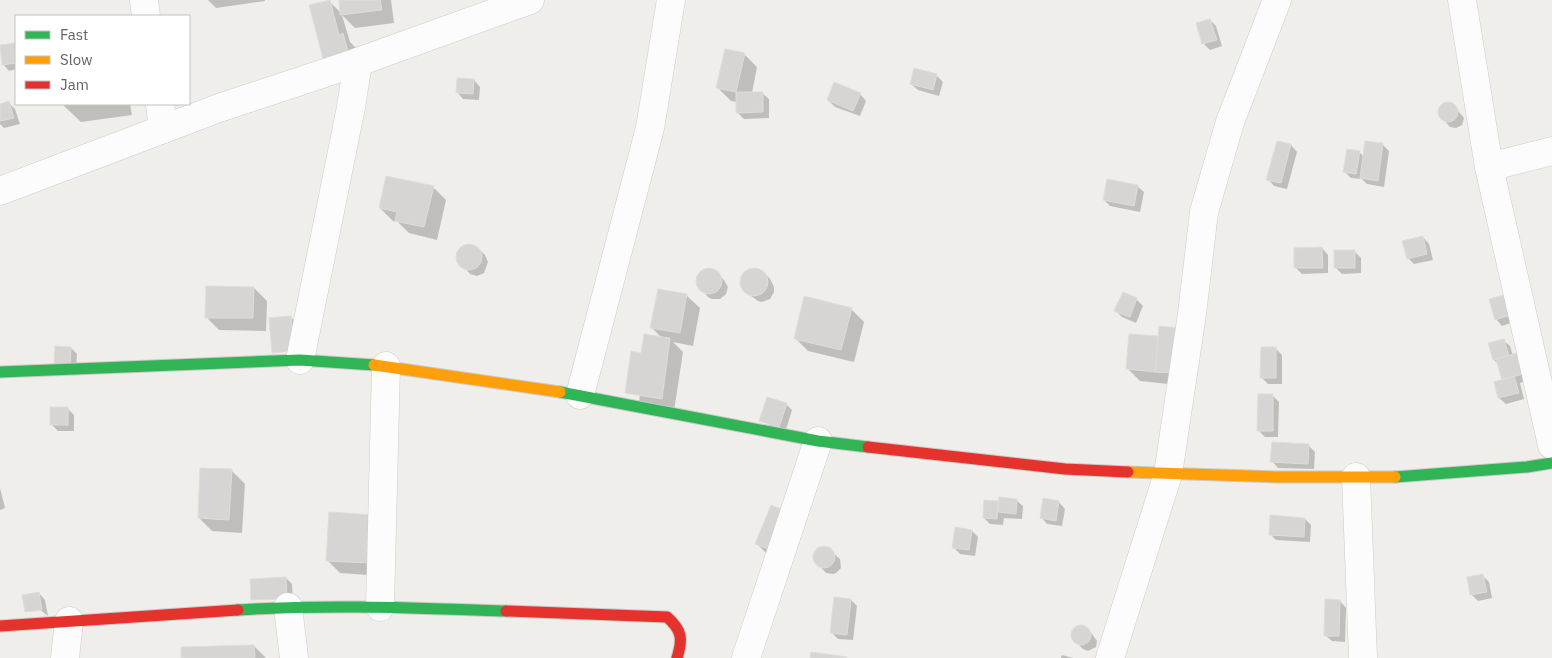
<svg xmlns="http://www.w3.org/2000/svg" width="1552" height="658" font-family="'IBM Plex Sans',sans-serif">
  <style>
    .shadow { fill: #0003 }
    .building { fill: #d6d5d3; stroke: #deddd9 }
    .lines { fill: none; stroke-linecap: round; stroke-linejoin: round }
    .street-casing { stroke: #cbcccc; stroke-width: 29 }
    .fast-casing { stroke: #cacacb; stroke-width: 13 }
    .slow-casing { stroke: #cacacb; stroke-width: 13 }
    .jam-casing { stroke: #cacacb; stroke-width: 13 }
    .street { stroke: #fdfcfc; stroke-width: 28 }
    .fast { stroke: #30b455; stroke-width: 11 }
    .slow { stroke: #ff9f0a; stroke-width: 11 }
    .jam { stroke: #e5322d; stroke-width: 11 }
  </style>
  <rect width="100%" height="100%" fill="#efeeea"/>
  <g class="shadow">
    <polygon points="208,0 265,0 265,1 216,8"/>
    <polygon points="340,0 391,0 394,23 355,28 342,15 350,42 356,48 361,68 338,74 329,1 341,13"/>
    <polygon points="1210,20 1216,26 1222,46 1210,50 1203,43"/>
    <polygon points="15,44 16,69 9,71 3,64 0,46"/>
    <polygon points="744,54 757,67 752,93 762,93 769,99 769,118 744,119 737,112 737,102 731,101 718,88"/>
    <polygon points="936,75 943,82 939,96 918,90 911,84"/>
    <polygon points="474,80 480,87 479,100 463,99 457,92"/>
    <polygon points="860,94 866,101 860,116 835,107 828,100"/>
    <polygon points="9,103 15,109 20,124 4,128 0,124 0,105"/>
    <polygon points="62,104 130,104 132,115 81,122"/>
    <polygon points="1446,104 1453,105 1464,118 1462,125 1456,128 1450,127 1439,114 1440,107"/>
    <polygon points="1382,144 1389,151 1384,187 1367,184 1362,179 1351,178 1345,172 1360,153 1364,157"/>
    <polygon points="1291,145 1297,152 1287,189 1274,186 1268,179"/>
    <polygon points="1137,186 1144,192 1140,212 1110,206 1104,200"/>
    <polygon points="433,187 446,200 437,240 409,233 398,222 393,221 380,208"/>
    <polygon points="1423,237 1429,244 1433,260 1414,264 1408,258"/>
    <polygon points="471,245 478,248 485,255 488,262 484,273 477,276 470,274 458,260 457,256 460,249"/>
    <polygon points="1322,248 1328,255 1328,273 1302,274 1295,267"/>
    <polygon points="1354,251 1361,258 1361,273 1342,274 1335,267"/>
    <polygon points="707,269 717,273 724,280 728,287 726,294 720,299 712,299 708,297 697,283 700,272"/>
    <polygon points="756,269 764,272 770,279 774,287 774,292 770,299 762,302 758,301 751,296 744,289 741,282 742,277 747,271"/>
    <polygon points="254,288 267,301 266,331 219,330 206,317"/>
    <polygon points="659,290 687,296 700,308 693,346 673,342 683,352 674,411 639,406 642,354 662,338 652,328"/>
    <polygon points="1123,294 1137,300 1143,306 1136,323 1122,317 1116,311"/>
    <polygon points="1490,300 1516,321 1502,326 1496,319"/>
    <polygon points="851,309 864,322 854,362 808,351 795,338"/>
    <polygon points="290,317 297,323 299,357 270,319"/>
    <polygon points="1130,335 1159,338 1188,386 1140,381 1127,368"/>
    <polygon points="1503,340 1510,346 1513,356 1528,380 1520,383 1524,399 1506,404 1499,398 1495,383 1504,381 1499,365 1494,360"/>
    <polygon points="71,348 77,354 76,370 61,369"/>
    <polygon points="1276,349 1282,355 1282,384 1268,384 1261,377"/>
    <polygon points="1272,395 1279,402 1278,437 1265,437 1259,431"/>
    <polygon points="786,404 792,410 785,433 767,427"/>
    <polygon points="67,408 74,415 74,431 58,431 52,425"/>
    <polygon points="1308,445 1315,452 1314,469 1278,468 1272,461"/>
    <polygon points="232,471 245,484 242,533 212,531 199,518"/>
    <polygon points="0,488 5,508 0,510"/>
    <polygon points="1016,500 1023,506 1022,519 1004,518 1003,525 990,524 984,518 985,501 999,502"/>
    <polygon points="1059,502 1065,509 1062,526 1047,524 1041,517"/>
    <polygon points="330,514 383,576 340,573 327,560"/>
    <polygon points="1305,519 1311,525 1310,542 1276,540 1270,534"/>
    <polygon points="802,526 769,556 756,543"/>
    <polygon points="972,531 978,537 975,556 960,554 953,547"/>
    <polygon points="819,548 828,548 840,559 841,568 836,573 833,574 826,573 815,561 815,554"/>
    <polygon points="1483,576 1489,582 1492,598 1478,601 1471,594"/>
    <polygon points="286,578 292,584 293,605 252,580"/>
    <polygon points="39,593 45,600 48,616 23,596"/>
    <polygon points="851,600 857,606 853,640 838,639 831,632"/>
    <polygon points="1340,601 1346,608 1345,642 1332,641 1325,635"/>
    <polygon points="1079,626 1085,627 1092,634 1097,641 1096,647 1088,651 1083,649 1076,642 1072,635 1074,629"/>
    <polygon points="254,646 266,658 182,658"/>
    <polygon points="1062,655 1073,658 1061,658"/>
  </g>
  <g class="building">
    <polygon points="330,0 339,35 343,33 349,55 324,62 309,5"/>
    <polygon points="339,0 380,0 382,10 340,15"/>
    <polygon points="1210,19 1217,40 1202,44 1196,23"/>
    <polygon points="16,43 16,63 2,65 0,45"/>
    <polygon points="725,49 745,53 736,92 716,88"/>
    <polygon points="914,68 937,74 933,90 910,84"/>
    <polygon points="457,78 474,79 473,94 456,93"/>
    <polygon points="834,82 861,93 853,111 827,100"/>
    <polygon points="736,92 763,92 763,112 736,113"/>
    <polygon points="9,101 14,118 0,121 0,104"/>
    <circle cx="1448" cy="112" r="10"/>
    <polygon points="1277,141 1291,144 1281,183 1266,180"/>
    <polygon points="1365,141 1383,143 1378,181 1360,178"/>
    <polygon points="1347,149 1360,151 1356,174 1343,172"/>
    <polygon points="386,176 434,186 424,227 395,221 397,212 379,208"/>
    <polygon points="1107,179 1138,185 1134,206 1103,200"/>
    <polygon points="1423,236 1427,254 1407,259 1402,241"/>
    <circle cx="469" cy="257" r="13"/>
    <polygon points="1322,247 1323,268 1294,268 1294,248"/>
    <rect x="1334" y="250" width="21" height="18"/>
    <circle cx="754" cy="282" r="14"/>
    <circle cx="709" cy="281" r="13"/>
    <polygon points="206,286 254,287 253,318 205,318"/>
    <polygon points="658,289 687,294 680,333 650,328"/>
    <polygon points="1123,292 1137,298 1130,317 1114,311"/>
    <polygon points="1504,295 1511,315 1495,320 1489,299"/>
    <polygon points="804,296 852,308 841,350 794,339"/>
    <polygon points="291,316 293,351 272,353 269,318"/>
    <polygon points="1159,326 1179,328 1175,373 1155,372"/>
    <polygon points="644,334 670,338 662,399 625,393 631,351 641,353"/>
    <polygon points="1129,334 1158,336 1155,372 1126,369"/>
    <polygon points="1504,339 1509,356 1493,360 1488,343"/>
    <polygon points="55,346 71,347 70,365 54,363"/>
    <polygon points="1261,347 1276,347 1276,378 1260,378"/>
    <polygon points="1517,353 1523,374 1502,380 1496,359"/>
    <polygon points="1514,376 1519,393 1498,398 1494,382"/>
    <polygon points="1258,394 1273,394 1273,431 1257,431"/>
    <polygon points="767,397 787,403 779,427 759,421"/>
    <rect x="50" y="407" width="18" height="18"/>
    <polygon points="1272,442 1309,444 1308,464 1270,462"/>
    <polygon points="200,468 232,469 229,520 198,518"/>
    <polygon points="999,497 1017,499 1016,514 998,512"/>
    <polygon points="1043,498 1059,501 1056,521 1040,518"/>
    <polygon points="984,500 998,501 997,519 983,518"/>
    <polygon points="771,505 789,512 774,551 755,544"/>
    <polygon points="329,512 374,515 371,563 326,561"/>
    <polygon points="1270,515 1305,518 1304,537 1269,535"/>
    <polygon points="955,527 972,530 969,550 952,548"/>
    <circle cx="824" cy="557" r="11"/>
    <polygon points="1483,574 1487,592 1470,595 1467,577"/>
    <polygon points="286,577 287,599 251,600 250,579"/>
    <polygon points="39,592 42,610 25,612 22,595"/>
    <polygon points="834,597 851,599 847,635 830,633"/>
    <polygon points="1325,599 1340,600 1339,636 1324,636"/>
    <circle cx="1081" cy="635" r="10"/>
    <polygon points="254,645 255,658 181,658 181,647"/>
    <polygon points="811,652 847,657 847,658 810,658"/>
  </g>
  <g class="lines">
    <defs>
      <g id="street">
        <polyline points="144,0 146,16"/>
        <polyline points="1462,0 1489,167 1552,445"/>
        <polyline points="160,104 163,129"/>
        <polyline points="1489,167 1552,151"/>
        <polyline points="0,191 219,108 358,62 530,0"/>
        <polyline points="300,360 351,107 358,62"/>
        <polyline points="580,395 650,128 671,0"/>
        <polyline points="1356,477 1363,658"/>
        <polyline points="288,607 294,658"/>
        <polyline points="380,607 386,366"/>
        <polyline points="65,658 69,621"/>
        <polyline points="746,658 818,441"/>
        <polyline points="1110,658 1168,474 1192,314 1204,212 1230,122 1277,0"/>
      </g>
      <g id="fast">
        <polyline points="0,372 300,360 374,365"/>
        <polyline points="560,392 818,441 868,447"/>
        <polyline points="1395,477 1527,467 1552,463"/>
        <path d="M238,610C327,604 416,608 506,611"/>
      </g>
      <g id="slow">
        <polyline points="374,365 560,392"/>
        <polyline points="1128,472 1276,477 1395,477"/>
      </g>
      <g id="jam">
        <polyline points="868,447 1065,469 1128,472"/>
        <path d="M506,611L667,617C682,630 683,639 677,658"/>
        <polyline points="0,626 238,610"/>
      </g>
    </defs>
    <use href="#street" class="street-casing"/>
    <use href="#fast" class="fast-casing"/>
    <use href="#slow" class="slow-casing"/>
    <use href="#jam" class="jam-casing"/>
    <use href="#street" class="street"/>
    <use href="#fast" class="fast"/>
    <use href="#slow" class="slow"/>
    <use href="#jam" class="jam"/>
  </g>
  <rect x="15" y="15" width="175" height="90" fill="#ffffff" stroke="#bfc1c3"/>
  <rect x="25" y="31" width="25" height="8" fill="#30b455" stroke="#bfc1c3"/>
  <text x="60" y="40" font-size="15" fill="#5f6368">Fast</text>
  <rect x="25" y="56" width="25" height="8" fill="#ff9f0a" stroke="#bfc1c3"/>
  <text x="60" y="65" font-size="15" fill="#5f6368">Slow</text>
  <rect x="25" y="81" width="25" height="8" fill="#e5322d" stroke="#bfc1c3"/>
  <text x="60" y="90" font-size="15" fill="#5f6368">Jam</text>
</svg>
